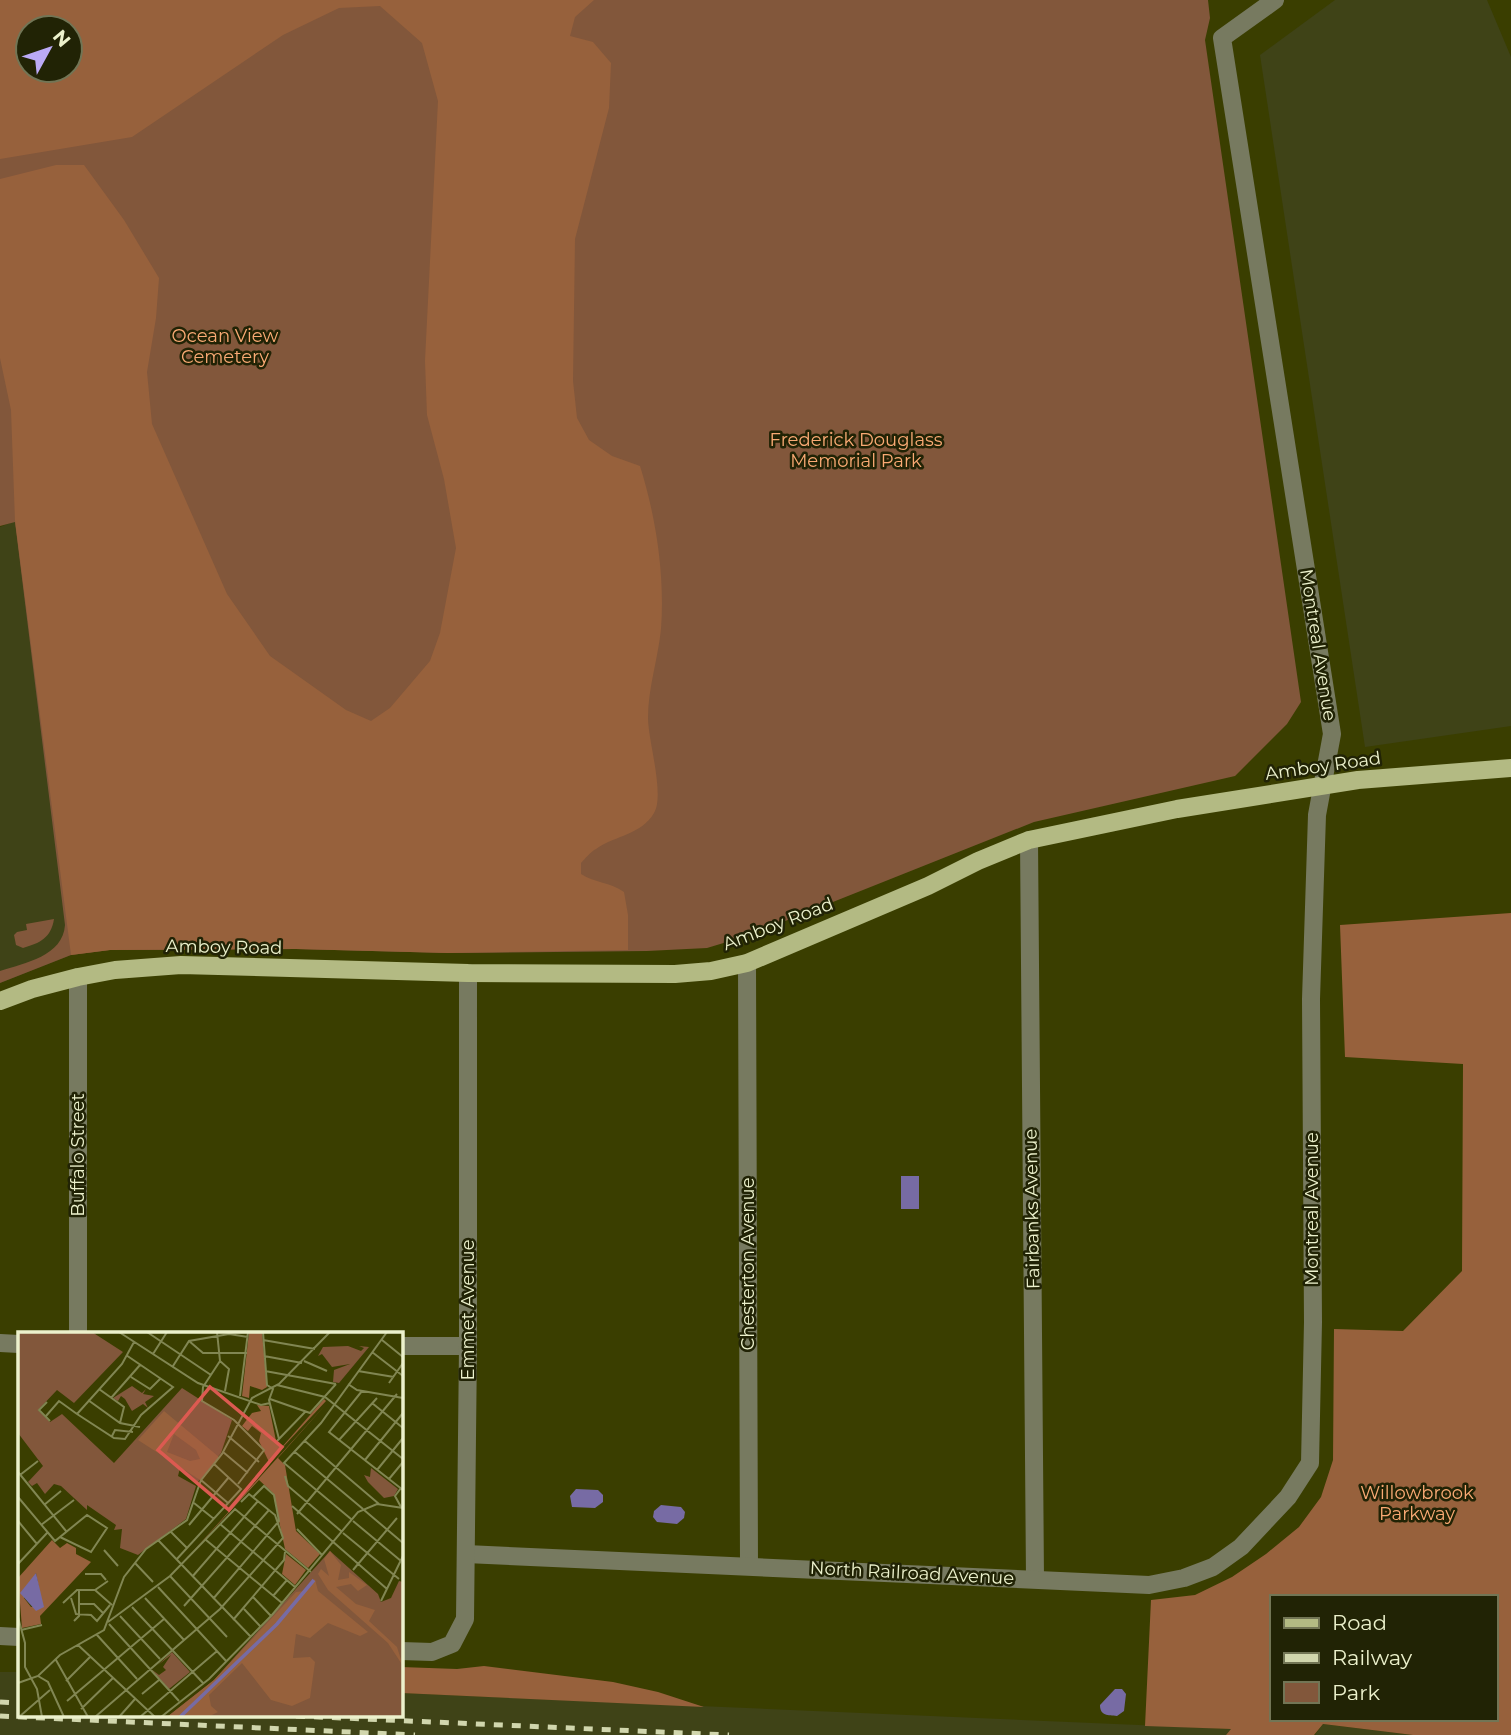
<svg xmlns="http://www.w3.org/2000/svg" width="1511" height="1735" font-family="Montserrat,sans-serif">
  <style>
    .built { fill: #3f4317 }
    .green { fill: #82573b; fill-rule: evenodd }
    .forest { fill: #97613c; fill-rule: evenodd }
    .water { fill: #776ba4 }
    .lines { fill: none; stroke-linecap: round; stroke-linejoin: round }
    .minor { stroke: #777a60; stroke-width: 18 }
    .major { stroke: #b3ba83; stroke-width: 18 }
    .rail { stroke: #d1d6ad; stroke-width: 5; stroke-dasharray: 9 9; stroke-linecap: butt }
    .labels { text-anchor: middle; stroke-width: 5; stroke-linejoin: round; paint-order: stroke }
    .park-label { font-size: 18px; fill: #faaa74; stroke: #212305 }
    .street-label { font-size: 18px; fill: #ecf1cc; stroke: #212305 }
    .inset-river { fill: none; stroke: #776ba4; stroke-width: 3.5 }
    .inset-road { fill: none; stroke: #818652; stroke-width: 2 }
    .view { fill: #dc5a51; fill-opacity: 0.15; stroke: #dc5a51; stroke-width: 3.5 }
    .inset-edge { fill: none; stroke: #ecf1cc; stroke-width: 3.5 }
  </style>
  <rect width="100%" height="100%" fill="#3a3e00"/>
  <g class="built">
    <polygon points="1335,0 1487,0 1511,57 1511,726 1365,747 1260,55"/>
    <polygon points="15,521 71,955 0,983 0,527"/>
    <polygon points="0,1672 19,1672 19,1716 401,1716 401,1693 1232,1729 1226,1735 0,1735"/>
    <polygon points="1323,1724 1413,1735 1315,1735"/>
  </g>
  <g class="green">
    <path d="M0,0H1208L1210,18L1205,40L1301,702L1287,724L1235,776L1034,822L750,935L707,948L647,951L448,953L296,949L110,950L71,955L0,983V971C25,963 63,956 65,925L15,522L0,526ZM28,28H70V70H28Z"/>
    <path d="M54,919C51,938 40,943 23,948L16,945L14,935L17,932L27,930L26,924Z"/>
  </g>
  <g class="forest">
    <path d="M0,0H594L575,17L570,36L593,42L611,63L609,108L575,239L573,381L577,418L589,440L612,456L640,466C656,517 665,575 661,629C658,659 648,688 648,718C648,740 665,795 654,813C641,835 616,835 596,849C590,852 585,859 581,863V874C595,883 610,882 624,892L628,915V950L448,953L296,949L110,950L71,955L15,521L11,410L0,358V179L56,165H84L124,220L159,278L156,318L147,372L152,424L227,594L270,656L346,710L371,721L390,708L430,661L440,633L456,548L444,479L427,415L425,361L438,101L422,43L380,6L339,8L283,35L132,137L0,159ZM70,28V70H28V28Z"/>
    <path d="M1511,913V1735H1413L1323,1724L1314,1735H1226L1231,1729L1145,1726L1151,1600L1195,1595L1232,1577L1266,1554L1299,1527L1321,1497L1333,1460L1334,1329L1403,1331L1462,1271L1463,1064L1345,1057L1340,925ZM1271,1597H1495V1719H1271Z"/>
    <polygon points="484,1666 613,1682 658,1692 704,1707 401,1693 401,1667 457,1669"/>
  </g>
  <g class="water">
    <rect x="901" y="1176" width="18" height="33"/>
    <polygon points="576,1489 598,1490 603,1495 603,1502 595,1508 572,1507 570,1496"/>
    <polygon points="661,1505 681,1507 685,1512 684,1518 677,1524 657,1522 653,1517 654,1511"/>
    <path d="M1115,1689H1122L1126,1694L1124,1711L1117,1716C1108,1715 1100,1716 1100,1705Z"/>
  </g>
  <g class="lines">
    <g class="minor">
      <polyline points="1029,840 1035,1579"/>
      <polyline points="747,963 749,1566"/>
      <polyline points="78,1334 78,977"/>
      <polyline points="0,1343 19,1344"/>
      <polyline points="401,1346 468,1346"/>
      <polyline points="466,1554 1149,1585 1184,1578 1213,1567 1241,1547 1288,1497 1310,1463 1313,1322 1311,999 1317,815 1332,734 1222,38 1275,0"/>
      <polyline points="0,1636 19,1637"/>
      <polyline points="401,1651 432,1652 452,1644 465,1619 468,1346 468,973"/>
    </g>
    <polyline class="major" points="0,1001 32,989 78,977 115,970 181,965 468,973 675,974 711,971 747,963 928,886 978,861 1029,840 1177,809 1358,780 1511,768"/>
    <g class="rail">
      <polyline points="0,1702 19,1703"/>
      <polyline points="0,1716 415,1735"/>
      <polyline points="296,1716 729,1735"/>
    </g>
  </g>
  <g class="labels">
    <g class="park-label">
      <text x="225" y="342">Ocean View<tspan x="225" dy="21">Cemetery</tspan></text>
      <text x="856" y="446">Frederick Douglass<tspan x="856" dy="21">Memorial Park</tspan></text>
      <text x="1417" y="1499">Willowbrook<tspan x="1417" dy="21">Parkway</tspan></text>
    </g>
    <g class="street-label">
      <text transform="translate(1318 645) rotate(81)" y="6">Montreal Avenue</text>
      <text transform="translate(1323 766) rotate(-8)" y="6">Amboy Road</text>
      <text transform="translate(778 924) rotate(-21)" y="6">Amboy Road</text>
      <text transform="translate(224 947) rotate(1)" y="6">Amboy Road</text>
      <text transform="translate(78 1155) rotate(-90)" y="6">Buffalo Street</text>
      <text transform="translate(1032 1209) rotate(-91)" y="6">Fairbanks Avenue</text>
      <text transform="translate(1312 1209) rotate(-90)" y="6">Montreal Avenue</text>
      <text transform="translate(748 1264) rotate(-90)" y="6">Chesterton Avenue</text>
      <text transform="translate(468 1310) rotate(-90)" y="6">Emmet Avenue</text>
      <text transform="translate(912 1573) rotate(3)" y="6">North Railroad Avenue</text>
    </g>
  </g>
  <g transform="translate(18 1332)">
    <rect width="385" height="385" fill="#3a3e00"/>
    <path d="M0,0H74L105,20L56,71L39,58L20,78L32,90L44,82L96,131L164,56L214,88L203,121L180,150L162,136L160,144L178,154L168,187L120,223L102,216L104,197L96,198L98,193L69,173V178L43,154L36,152L27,162L19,151L14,154L10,150L25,134L0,101ZM330,14L343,19L346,16L341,14L351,15L321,51L315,50L316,38L332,32L314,35L304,22L300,24L305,15ZM114,54L124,61L128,57L125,62L136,64L127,70L130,76L125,72L114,79L107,67L103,64L100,69L95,66ZM353,136L380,157L376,164L366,166L350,150L346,143L352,145ZM312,219L360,262L363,270L373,266L381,249L385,250V385H149L196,348ZM154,320L172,340L151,357L133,337L141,343L148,338L145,335L153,323L140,333Z" fill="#82573b"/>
    <path d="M231,0H244L249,55L244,58L232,54L231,66L224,64ZM306,67L308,69L251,130L241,109L243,101L234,94L230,99L224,94L234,81L243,79L239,73L251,74L258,109L264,115ZM310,70L260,126L267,133L278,199L302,222L290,236L267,217L255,161L241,148L167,228ZM146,79L201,125L182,148L120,108ZM156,102L178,118L182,127L172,129L149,120ZM34,208L42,216L49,211L58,216V222L73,230L22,284L23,292L4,296L0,246ZM18,241L24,273L13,275L6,266ZM312,219L323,233L320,248L331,246V240L349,253L340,259L333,252L318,255L338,272L357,278L351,289L379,315L385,334L370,311L310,258L300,242L303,237L311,244L306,227ZM268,222L288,238L277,253L264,242ZM297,247L300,259L350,300L342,304L310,291L292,306L278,302L275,326L292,325L297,330L292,366L274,374L253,368L224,331L191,363L193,374L200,380L190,385H149L196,348L278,260L287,259Z" fill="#97613c" fill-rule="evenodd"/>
    <path d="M18,241L26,275L18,279L2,261Z" fill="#776ba4"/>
    <path class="inset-river" d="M162,385L259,292L296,248"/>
    <path class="inset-road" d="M101,0L180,51L243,73L252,71M129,0L193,43M199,0L202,29L185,55L184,69L216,88L246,118L220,152M245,0L249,53L255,57L251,68L261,107M245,8L297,17M364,8L385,25M171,9L185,21H229M354,20L385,44M135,22L149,0M246,24L284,31M202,29L211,37L207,59M286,29L309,39M155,34L171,9L211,2L230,5M247,39L318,52M340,39L376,45M113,45L132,57L143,46M371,51L385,31M330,52L339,58L385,66M259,53L307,65L385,127M81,57L106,75L102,91M344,59L311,100L385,158M222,64L230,0M93,66L122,33M252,67L292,81L318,52M70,68L102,91L122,95M29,70L21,78L32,89M354,71L385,96M59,82L96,106L107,107L123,83L155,55L108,23M59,82L104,32L116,10M28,84L41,69L59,82M94,104L97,98L115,100M210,104L241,130M321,108L359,66M259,109L288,79M287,109L361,172M205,120L230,141M277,120L345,177M347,128L385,81M359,138L385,106M0,140L48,199M2,143L20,129M267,144L270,154L323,199M371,147L385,130M183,148L210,171M0,165L37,209L69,183L89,196L73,220L42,205M176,171L196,187M26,173L43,159M274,174L369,257M383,175L377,164L383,156M346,178L385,211M279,182L379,62M333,187L266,131L303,91L369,0M0,189L19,212M335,189L383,229M202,192L277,255M23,193L56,168M171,193L211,145M279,197L304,223M153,200L169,216M325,201L381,247M140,208L233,305M188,208L264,271M86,218L100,234M158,228L223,157L196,132M117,231L135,250M0,232L29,201M335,238L379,186M67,242H83L88,248M152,244L209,305M174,245L240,169M140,255L209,330M77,258L94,273M255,264L269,248M235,265L253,284M53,266L58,282L73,283L79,289L92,273M127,266L166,308M195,267L261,189L256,163L246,154L235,165M363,269L385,224M45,271L59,258H77L90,249M61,272H76L85,281M166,274L251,178M114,275L185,351M226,277L242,294M102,284L142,327M0,285L7,311V335L19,357L24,385M215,288L266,228L267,220M56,289L61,284V257M90,290L152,244L217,177L293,240M91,292L161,369M3,298L24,293M79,303L119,347M60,313L137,385M38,328L70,385M20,344L30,350L46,385M48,349L72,325M0,351L20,344L42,323L86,298L106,245L128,217L169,188L183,148L204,122L234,66L261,52L312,0M124,362L141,348M49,369L146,287M63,377L95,346M1,385L32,358M77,385L202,277L265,206L257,183L231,162L223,170M101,385L117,367M122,385L199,319M143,385L191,347L254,283L340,180L359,172L385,176"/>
    <path class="view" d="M192,55L264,115L211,178L140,118Z"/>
    <rect width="385" height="385" class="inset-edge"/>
  </g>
  <rect x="1270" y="1595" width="228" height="126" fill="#212305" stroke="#727555" stroke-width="2"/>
  <rect x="1284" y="1618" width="35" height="10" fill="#b3ba83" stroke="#727555" stroke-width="2"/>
  <text x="1332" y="1630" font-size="21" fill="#ecf1cc">Road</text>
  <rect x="1284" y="1653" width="35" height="10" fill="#d1d6ad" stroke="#727555" stroke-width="2"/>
  <text x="1332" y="1665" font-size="21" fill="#ecf1cc">Railway</text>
  <rect x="1284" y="1682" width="35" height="21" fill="#82573b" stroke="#727555" stroke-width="2"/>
  <text x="1332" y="1700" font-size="21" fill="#ecf1cc">Park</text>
  <g transform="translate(49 49) rotate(50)"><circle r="33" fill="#212305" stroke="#727555" stroke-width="2"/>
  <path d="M0-5L12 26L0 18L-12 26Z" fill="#bbaaf6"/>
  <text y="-10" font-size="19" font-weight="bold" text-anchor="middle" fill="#ecf1cc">N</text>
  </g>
</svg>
